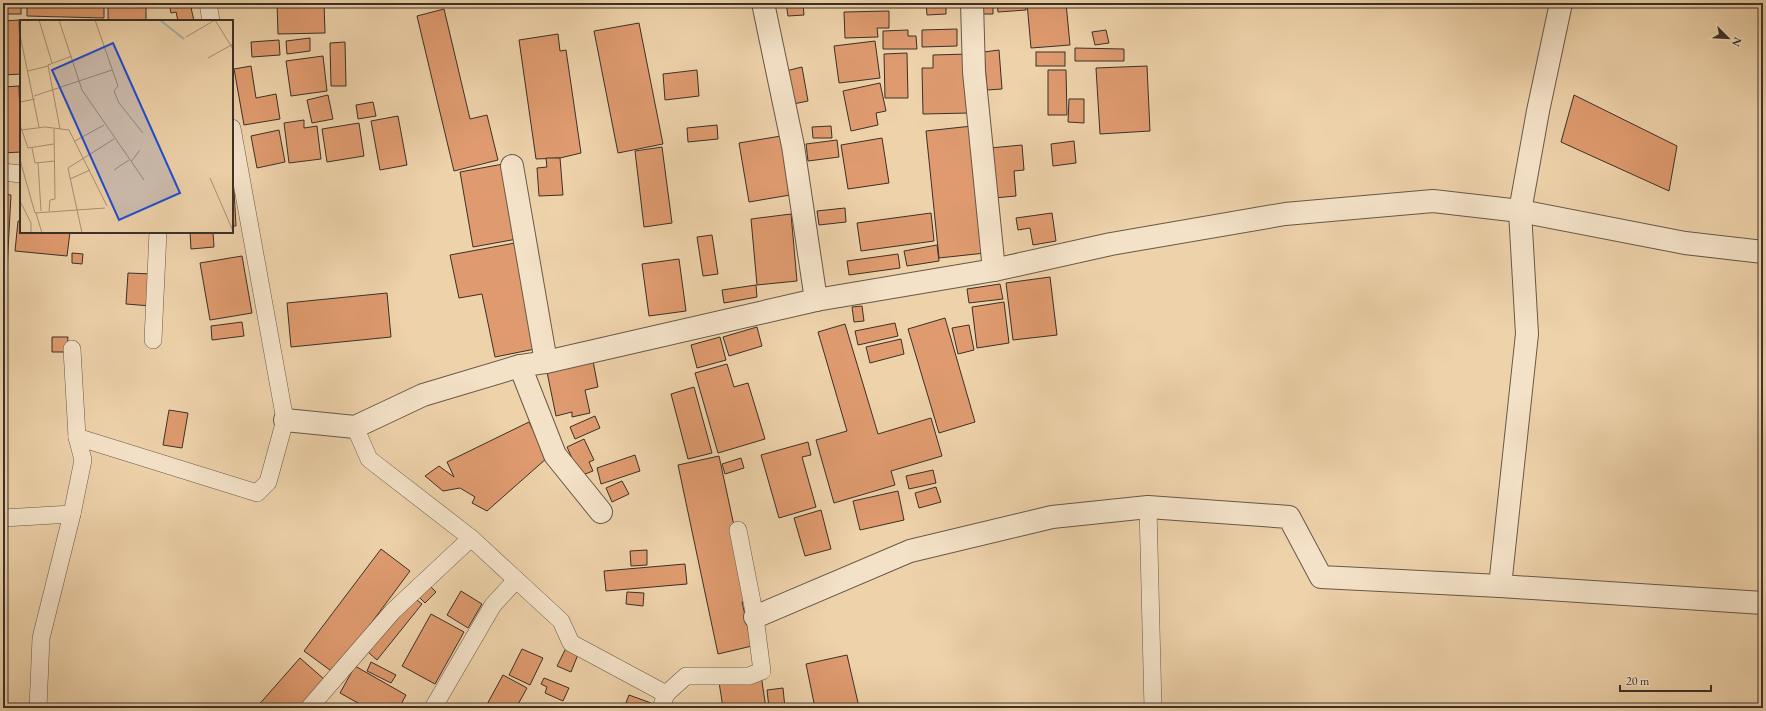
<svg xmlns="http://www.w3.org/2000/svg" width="1766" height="711" font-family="'EB Garamond',serif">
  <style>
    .building { fill: #df9b6f; stroke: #3b3028 }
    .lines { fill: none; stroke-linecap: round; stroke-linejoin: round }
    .lane-casing { stroke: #685848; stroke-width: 18 }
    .street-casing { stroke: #685848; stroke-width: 24 }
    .lane { stroke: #f4e2c8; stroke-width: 17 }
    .street { stroke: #f4e2c8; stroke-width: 22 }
    .inset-river { fill: none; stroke: #9fb4b5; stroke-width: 2 }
    .inset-road { fill: none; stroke: #a69176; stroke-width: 1 }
    .view { fill: #1d4ed8; fill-opacity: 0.15; stroke: #1d4ed8; stroke-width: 2 }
    .inset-edge { fill: none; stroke: #3b3028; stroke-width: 2 }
  </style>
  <rect width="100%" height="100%" fill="#eed2aa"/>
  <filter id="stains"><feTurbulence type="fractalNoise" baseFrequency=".005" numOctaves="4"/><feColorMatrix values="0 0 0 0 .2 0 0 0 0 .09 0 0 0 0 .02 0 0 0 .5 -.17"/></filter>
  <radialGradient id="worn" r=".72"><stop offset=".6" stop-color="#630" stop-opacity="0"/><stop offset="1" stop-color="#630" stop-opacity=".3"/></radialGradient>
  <g class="building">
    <rect x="3" y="3" width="18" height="11"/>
    <polygon points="27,3 104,3 104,18 27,16"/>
    <rect x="108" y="3" width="38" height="18"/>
    <polygon points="169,3 190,3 194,21 178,21 176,12 171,13"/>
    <polygon points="277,3 324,3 325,33 278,34"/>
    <polygon points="786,3 803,3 804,15 788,16"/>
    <polygon points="845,3 885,3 885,6 844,6"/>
    <polygon points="926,3 966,3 946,4 946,14 927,15"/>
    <polygon points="978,3 993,3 993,14 979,14"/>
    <polygon points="997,3 1026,3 1026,10 998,12"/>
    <polygon points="1027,3 1066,3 1070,45 1031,48"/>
    <polygon points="444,9 470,119 487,115 498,160 454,171 417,16"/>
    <polygon points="889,11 889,28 877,28 878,37 845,38 844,12"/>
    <polygon points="19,20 21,74 3,75 3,21"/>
    <polygon points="639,23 663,144 618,153 594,31"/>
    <polygon points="957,29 957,46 922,47 922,30"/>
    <polygon points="908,30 908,36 916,36 917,49 883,49 883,31"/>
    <polygon points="1106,30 1109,43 1095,45 1092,32"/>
    <polygon points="558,34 560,51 566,50 581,153 560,158 536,159 519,40"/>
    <polygon points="310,38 310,51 287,54 286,41"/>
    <polygon points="279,40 280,55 252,57 251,42"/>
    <polygon points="875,41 880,78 839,83 834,46"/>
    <polygon points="345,42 346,86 331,86 330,43"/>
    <polygon points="1075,48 1124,49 1124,61 1075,61"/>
    <polygon points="999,50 1002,89 987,90 984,52"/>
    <rect x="1036" y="52" width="29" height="14"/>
    <polygon points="907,53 908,98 885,98 884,54"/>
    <polygon points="968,54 969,113 923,114 922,68 933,68 933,55"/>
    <polygon points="323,56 327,91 291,96 286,61"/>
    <polygon points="251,66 256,98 276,94 280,119 244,125 234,69"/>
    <polygon points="1147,66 1150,131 1100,134 1096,68"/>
    <polygon points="802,67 808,101 793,104 786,71"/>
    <polygon points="697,70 699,96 665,100 663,74"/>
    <polygon points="1048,70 1066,70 1067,115 1048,115"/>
    <polygon points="880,83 886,111 876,113 878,125 851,131 843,91"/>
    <polygon points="19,86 21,152 3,153 3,87"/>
    <polygon points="328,95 333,119 312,123 307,100"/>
    <polygon points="1574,95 1677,146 1669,191 1561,142"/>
    <polygon points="1069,99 1084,99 1084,123 1068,122"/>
    <polygon points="373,102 376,116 358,119 356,105"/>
    <polygon points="398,116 407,165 380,170 371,121"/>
    <polygon points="304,120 304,128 317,126 321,159 289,163 284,123"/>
    <polygon points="359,123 364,156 327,162 322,129"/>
    <polygon points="717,125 718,139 688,142 687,128"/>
    <polygon points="831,126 832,138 813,138 812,127"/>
    <polygon points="972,126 985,253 939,258 926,131"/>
    <polygon points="279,130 285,162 257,168 251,136"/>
    <polygon points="781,136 790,195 749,202 739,143"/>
    <polygon points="882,138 889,183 848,189 841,145"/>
    <polygon points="837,140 839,157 808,161 806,144"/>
    <polygon points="1074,141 1076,163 1053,166 1051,144"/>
    <polygon points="1022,145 1024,170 1014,171 1016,196 994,198 990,148"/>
    <polygon points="662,147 672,223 644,227 635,151"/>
    <polygon points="546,158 560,158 563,195 539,196 537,168 547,167"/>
    <polygon points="503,164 517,239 473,247 460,172"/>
    <polygon points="232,190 234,190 236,226 232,226"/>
    <polygon points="3,194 11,195 5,307 3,307"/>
    <polygon points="845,208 846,222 819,225 817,211"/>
    <polygon points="931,213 934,241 861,251 857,223"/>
    <polygon points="1052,213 1056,241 1033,245 1030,228 1018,230 1016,218"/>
    <polygon points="791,214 797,281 757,285 751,219"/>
    <polygon points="18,221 21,221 21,232 70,232 67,256 15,251"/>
    <polygon points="190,232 213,232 214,247 191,249"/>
    <polygon points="712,235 718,274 703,276 697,237"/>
    <polygon points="515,243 535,349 495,357 482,294 459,298 450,255"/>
    <polygon points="937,245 939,261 907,266 904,251"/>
    <polygon points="72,253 83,254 82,264 72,263"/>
    <polygon points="898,254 900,268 849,275 847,261"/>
    <polygon points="242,256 252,313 210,320 200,263"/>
    <polygon points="679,259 686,311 649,316 642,264"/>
    <polygon points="128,273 153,274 151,306 126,304"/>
    <polygon points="1050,277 1057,335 1013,340 1006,283"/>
    <polygon points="1000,284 1003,299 969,303 967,289"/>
    <polygon points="756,285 757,297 724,303 722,290"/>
    <polygon points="387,293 391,337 291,347 287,303"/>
    <polygon points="1004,302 1009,343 977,348 972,307"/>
    <polygon points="862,306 864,321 854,322 852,307"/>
    <polygon points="3,314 5,314 3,335"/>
    <polygon points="945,318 975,422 939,433 908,329"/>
    <polygon points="242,322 244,336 212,340 211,326"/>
    <polygon points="895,323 898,336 858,345 855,331"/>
    <polygon points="845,324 878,434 931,418 942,456 891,471 895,485 834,503 816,440 847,431 818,332"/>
    <polygon points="969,325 974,350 958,354 952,328"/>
    <polygon points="757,327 762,346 729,356 723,337"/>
    <polygon points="52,337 68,337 67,352 52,352"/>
    <polygon points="720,337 726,360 697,368 691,345"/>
    <polygon points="901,339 904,354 870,363 866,347"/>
    <polygon points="593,361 598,387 585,390 590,413 572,417 572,412 556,416 547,372"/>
    <polygon points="727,364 734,387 748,383 765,439 718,453 695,373"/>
    <polygon points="694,387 712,453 688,459 671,394"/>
    <polygon points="169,410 188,413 182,448 163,445"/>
    <polygon points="595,416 600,428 575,439 570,427"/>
    <polygon points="529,422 547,458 487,511 472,503 475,497 460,488 443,491 425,476 439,466 454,477 447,462"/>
    <polygon points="584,439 594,460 589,462 593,471 580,476 567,447"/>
    <polygon points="808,442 811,455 802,457 816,507 779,518 761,455"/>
    <polygon points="635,455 640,471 601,484 597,468"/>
    <polygon points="719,456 750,600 742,602 752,646 718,654 678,465"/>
    <polygon points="741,458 744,468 725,474 722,464"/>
    <polygon points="933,470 936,483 909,489 906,476"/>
    <polygon points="622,481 629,494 612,502 606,488"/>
    <polygon points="936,487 941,502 919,508 915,493"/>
    <polygon points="898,491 904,520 860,530 853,501"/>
    <polygon points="821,510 831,549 805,556 794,518"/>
    <polygon points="381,549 410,571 334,673 304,651"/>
    <polygon points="647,550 647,565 631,566 630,551"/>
    <polygon points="685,564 687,584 606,591 604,571"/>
    <polygon points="427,583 436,592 425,603 416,594"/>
    <polygon points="461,591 482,604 468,628 447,615"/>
    <polygon points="627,592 644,593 643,606 626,604"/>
    <polygon points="413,597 422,604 377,660 368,652"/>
    <polygon points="431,614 464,632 435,684 402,666"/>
    <polygon points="567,646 579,652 571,672 557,666"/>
    <polygon points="522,649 543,658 530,685 509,675"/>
    <polygon points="847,655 859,707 852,708 815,708 806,664"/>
    <polygon points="300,658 325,680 301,708 256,708"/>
    <polygon points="371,662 396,675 391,683 367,671"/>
    <polygon points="355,666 406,695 399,708 367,708 340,693"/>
    <polygon points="503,675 527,688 516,708 485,708"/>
    <polygon points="761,675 766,708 723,708 719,682"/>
    <polygon points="544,678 569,688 563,701 545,693 547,687 541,684"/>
    <polygon points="783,688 785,708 769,708 767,690"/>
    <polygon points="629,695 651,703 649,708 624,708"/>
  </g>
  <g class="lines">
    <defs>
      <g id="lane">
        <polyline points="208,3 211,21"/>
        <polyline points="3,172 21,174"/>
        <polyline points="153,340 158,232"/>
        <polyline points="355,427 369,459 471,538 561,621 571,643 666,694"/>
        <polyline points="77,437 257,493 268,482 285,420 232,128"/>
        <polyline points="1148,507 1153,708"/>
        <polyline points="3,518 72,514"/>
        <polyline points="38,708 41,638 72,514 83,460 77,437 72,349"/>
        <polyline points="309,708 393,611 471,538"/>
        <polyline points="433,708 493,605 516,580"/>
        <polyline points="661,708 666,694 686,676 749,676 762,671 755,617 738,530"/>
      </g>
      <g id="street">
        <polyline points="763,3 793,146 816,300"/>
        <polyline points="972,3 974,72 994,270"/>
        <polyline points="512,166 546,362"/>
        <polyline points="520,366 555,455 601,512"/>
        <polyline points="285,420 355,427 423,395 520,366 546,362 816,300 994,270 1111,244 1285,214 1433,201 1520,211 1685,243 1763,252"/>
        <polyline points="1500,586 1527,334 1520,211 1538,111 1561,3"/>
        <polyline points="755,617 910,551 1052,517 1148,507 1289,517 1321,577 1500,586 1763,603"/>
      </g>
    </defs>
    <use href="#lane" class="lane-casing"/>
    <use href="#street" class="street-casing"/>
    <use href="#lane" class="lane"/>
    <use href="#street" class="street"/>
  </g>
  <g transform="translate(20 20)">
    <rect width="213" height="213" fill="#eed2aa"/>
    <path class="inset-river" d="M140,0L164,19"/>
    <path class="inset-road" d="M19,0L32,43M39,0L62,70L124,160M75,0L98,66L94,71L99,83L123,113M195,0L213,29M0,15L19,107M166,17L195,0M188,38L213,24M8,51L28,46M14,76L92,50M0,82L15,79M0,105L8,128L34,124M40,109L28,45L52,36M1,110L25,107L49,110L87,186M55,121L84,105M12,128L15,143L35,141M0,140L15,193L85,188M111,142L120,130M18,143L21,191M94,150L109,140M190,158L213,211M50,159L70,150M0,181L11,203V213M29,191L30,180L35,179L34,109M16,193L22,213M62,213L48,148L94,119"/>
    <path class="view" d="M93,23L160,173L99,200L32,50Z"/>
    <rect width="213" height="213" class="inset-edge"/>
  </g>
  <rect width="1766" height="711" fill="none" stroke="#eed2aa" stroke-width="16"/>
  <rect x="4" y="4" width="1758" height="703" fill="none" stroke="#3b3028" stroke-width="2"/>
  <rect x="8" y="8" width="1750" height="695" fill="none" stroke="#3b3028"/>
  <g transform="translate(1728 38) rotate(114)" stroke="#f4e2c8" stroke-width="3" paint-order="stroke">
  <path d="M0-3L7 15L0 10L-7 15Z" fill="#3b3028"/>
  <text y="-6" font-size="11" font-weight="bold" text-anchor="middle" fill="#3b3028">N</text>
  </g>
  <path d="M1620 685v6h91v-6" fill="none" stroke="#3b3028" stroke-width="2"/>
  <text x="1626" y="685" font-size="12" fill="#3b3028" stroke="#f4e2c8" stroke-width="3" paint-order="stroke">20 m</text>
  <rect width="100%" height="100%" filter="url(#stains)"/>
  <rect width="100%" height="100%" fill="url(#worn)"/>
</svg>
